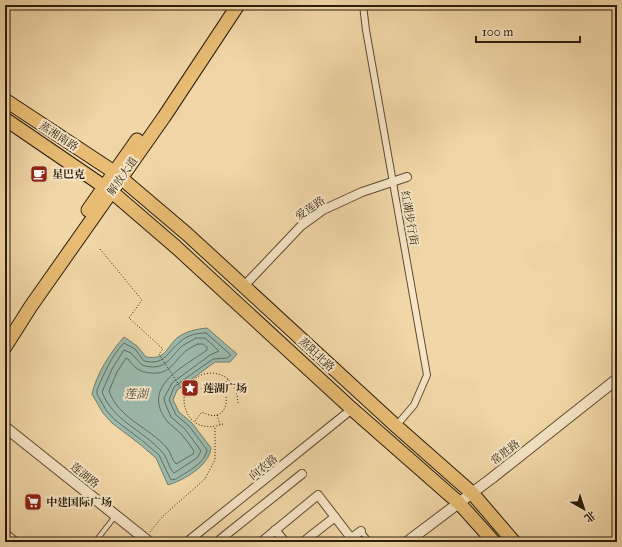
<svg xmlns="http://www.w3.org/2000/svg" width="622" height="547" font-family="'IM FELL Great Primer','Noto Serif SC',serif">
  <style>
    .water { fill: #9bb9ac; stroke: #6e7b6b }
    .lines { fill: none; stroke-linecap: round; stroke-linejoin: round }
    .shore { stroke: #626b5b; stroke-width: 1 }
    .service-casing { stroke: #5c4c31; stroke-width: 6 }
    .pedestrian-casing { stroke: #5c4c31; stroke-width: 8 }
    .minor-casing { stroke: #5c4c31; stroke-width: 10 }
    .tertiary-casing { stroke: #5c4c31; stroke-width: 12 }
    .primary-casing { stroke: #2a1d0a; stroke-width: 15 }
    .trunk-casing { stroke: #2a1d0a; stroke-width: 15 }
    .path { stroke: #2a1d0a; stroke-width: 1; stroke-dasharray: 1 2; stroke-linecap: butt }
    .service { stroke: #f6e5c6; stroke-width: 4 }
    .pedestrian { stroke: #f6e5c6; stroke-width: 6 }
    .minor { stroke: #f6e5c6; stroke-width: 8 }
    .tertiary { stroke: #f6e5c6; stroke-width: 10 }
    .primary { stroke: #e8bc74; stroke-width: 13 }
    .trunk { stroke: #e8bc74; stroke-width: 13 }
    .labels { text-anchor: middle; stroke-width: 4; stroke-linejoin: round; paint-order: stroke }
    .street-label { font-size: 11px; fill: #2a1d0a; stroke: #f6e5c6 }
    .poi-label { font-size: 11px; font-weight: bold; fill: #2a1d0a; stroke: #f6e5c6; text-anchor: start }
    .water-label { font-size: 12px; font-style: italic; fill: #4c4c3b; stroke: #f6e5c6 }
  </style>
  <rect width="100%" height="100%" fill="#f1d7a7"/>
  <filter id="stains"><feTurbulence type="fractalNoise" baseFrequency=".005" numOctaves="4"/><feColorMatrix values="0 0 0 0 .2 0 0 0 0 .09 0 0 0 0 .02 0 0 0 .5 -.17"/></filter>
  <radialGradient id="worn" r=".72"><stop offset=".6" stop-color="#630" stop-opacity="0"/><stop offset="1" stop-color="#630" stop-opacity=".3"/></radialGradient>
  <path class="water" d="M207,328L237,354L230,362H215L177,390L173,400L179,412L192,423L211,448C209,466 184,480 168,485L156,458L141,445L112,423L103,413L92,394C97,373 110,353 124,337L137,346L146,357C166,360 165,349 177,338C186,331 197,329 207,328Z"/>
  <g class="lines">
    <g class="shore">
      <path d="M206,333L231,355L227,358L213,359L189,376L174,387L169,400L176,415L189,426L207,450C205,464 186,472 176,479L171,480L159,455L144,442L115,420L106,410L97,394V390C104,374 111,356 124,343L135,349L144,361C165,366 167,352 180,342C187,335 197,333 206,333Z"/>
      <path d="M196,338H205L219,351L210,355L172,383L164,398L165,403L171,417L185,429L201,451L197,458L174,473C168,467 168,458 162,452C143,430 113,421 102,392L112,369L124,350L131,353L142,365C164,372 169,359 182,346C186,343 192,341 196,338Z"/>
      <path d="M198,344H203L207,347V350C184,367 140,386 167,421C171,426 177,429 181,434C186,439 190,445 194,451L193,454L176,464C172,460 171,453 167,448C149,427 119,419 109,391L117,372L126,358L128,359C135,368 139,372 151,373C171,375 174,360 187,350C190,348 194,346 198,344Z"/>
    </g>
    <defs>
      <g id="service">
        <polyline points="5,531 19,542"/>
        <polyline points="361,531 370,542"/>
        <polyline points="95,542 113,519"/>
      </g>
      <polyline id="pedestrian" points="363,5 366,30 427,375 414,405 396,426"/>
      <g id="minor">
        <polyline points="244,286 301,226 323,210 362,192 407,177"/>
        <polyline points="275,530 285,542"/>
        <polyline points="187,542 352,409"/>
        <polyline points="217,542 302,474"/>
        <polyline points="261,542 318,495 351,538"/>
        <polyline points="303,542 335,517"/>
        <polyline points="346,542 361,531"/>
      </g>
      <g id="tertiary">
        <polyline points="5,427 149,542"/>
        <polyline points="407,542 492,478 617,379"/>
      </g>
      <g id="primary">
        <polyline points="5,100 114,172 187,234 396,426 472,493 514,542"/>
        <polyline points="5,119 112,192 176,247 352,409 459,503 494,542"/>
      </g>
      <g id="trunk">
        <polyline points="88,210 137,140"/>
        <polyline points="5,347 31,306 164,117 238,5"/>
      </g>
    </defs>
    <use href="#service" class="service-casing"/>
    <use href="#pedestrian" class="pedestrian-casing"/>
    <use href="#minor" class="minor-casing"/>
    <use href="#tertiary" class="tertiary-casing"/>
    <use href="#primary" class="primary-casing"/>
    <use href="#trunk" class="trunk-casing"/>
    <g class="path">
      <polyline points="100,249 142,300 129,318 163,349 159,354 184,393"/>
      <polyline points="222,387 228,379"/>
      <polyline points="217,415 220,425"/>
      <path d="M195,421L202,412C236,431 233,366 201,389"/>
      <path d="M223,424C212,428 201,428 192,420C188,416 186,411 185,407C176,370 235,356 238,403"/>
      <polyline points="150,532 163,516 205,479 215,460 215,428"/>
    </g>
    <use href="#service" class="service"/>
    <use href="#pedestrian" class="pedestrian"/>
    <use href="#minor" class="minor"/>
    <use href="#tertiary" class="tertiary"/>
    <use href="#primary" class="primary"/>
    <use href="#trunk" class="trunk"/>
  </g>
  <defs>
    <symbol id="cafe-square" viewBox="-11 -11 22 22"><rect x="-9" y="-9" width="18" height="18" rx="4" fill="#8f2418" stroke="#f6e5c6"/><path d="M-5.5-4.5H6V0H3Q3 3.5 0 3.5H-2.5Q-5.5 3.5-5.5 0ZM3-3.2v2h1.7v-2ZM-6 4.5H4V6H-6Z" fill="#fff"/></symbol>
    <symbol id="sight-square" viewBox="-11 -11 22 22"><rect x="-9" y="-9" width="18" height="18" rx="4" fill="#8f2418" stroke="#f6e5c6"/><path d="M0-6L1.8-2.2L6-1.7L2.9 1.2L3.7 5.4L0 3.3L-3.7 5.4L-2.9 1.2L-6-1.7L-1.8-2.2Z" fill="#fff"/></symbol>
    <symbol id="supermarket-square" viewBox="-11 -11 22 22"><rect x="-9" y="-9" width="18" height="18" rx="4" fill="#8f2418" stroke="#f6e5c6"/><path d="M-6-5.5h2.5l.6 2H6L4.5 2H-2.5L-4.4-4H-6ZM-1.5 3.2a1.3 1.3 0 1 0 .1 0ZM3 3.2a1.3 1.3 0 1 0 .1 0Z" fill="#fff"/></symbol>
  </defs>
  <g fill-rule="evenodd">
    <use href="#cafe-square" x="29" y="164" width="20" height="20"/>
    <use href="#sight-square" x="180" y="378" width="20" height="20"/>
    <use href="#supermarket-square" x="23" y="492" width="20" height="20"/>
  </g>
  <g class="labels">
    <g class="street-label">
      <text transform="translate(59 136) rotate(33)" y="4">蒸湘南路</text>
      <text transform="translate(122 176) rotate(-55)" y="4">解放大道</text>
      <text transform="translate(310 208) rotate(-34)" y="4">爱莲路</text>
      <text transform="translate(410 218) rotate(80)" y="4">红湖步行街</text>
      <text transform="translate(317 354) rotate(43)" y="4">蒸阳北路</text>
      <text transform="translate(505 452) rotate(-38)" y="4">常胜路</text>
      <text transform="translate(263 467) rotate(-39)" y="4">向农路</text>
      <text transform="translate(85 475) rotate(39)" y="4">莲湖路</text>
    </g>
    <g class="poi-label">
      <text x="52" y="178">星巴克</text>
      <text x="203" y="392">莲湖广场</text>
      <text x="46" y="506">中建国际广场</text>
    </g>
    <g class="water-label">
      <text x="136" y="398">莲湖</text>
    </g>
  </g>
  <rect width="622" height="547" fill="none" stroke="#f1d7a7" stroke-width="20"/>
  <rect x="6" y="6" width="610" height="535" fill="none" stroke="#2a1d0a" stroke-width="2"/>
  <rect x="10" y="10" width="602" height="527" fill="none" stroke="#2a1d0a"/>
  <g transform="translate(584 509) rotate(141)" stroke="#f6e5c6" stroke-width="3" paint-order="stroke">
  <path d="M0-3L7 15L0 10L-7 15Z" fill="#2a1d0a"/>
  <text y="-6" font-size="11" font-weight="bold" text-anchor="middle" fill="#2a1d0a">北</text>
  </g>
  <path d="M476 36v6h104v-6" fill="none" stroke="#2a1d0a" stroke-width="2"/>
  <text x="482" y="36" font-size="12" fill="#2a1d0a" stroke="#f6e5c6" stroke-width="3" paint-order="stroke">100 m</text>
  <rect width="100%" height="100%" filter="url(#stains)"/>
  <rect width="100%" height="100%" fill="url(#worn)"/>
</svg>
